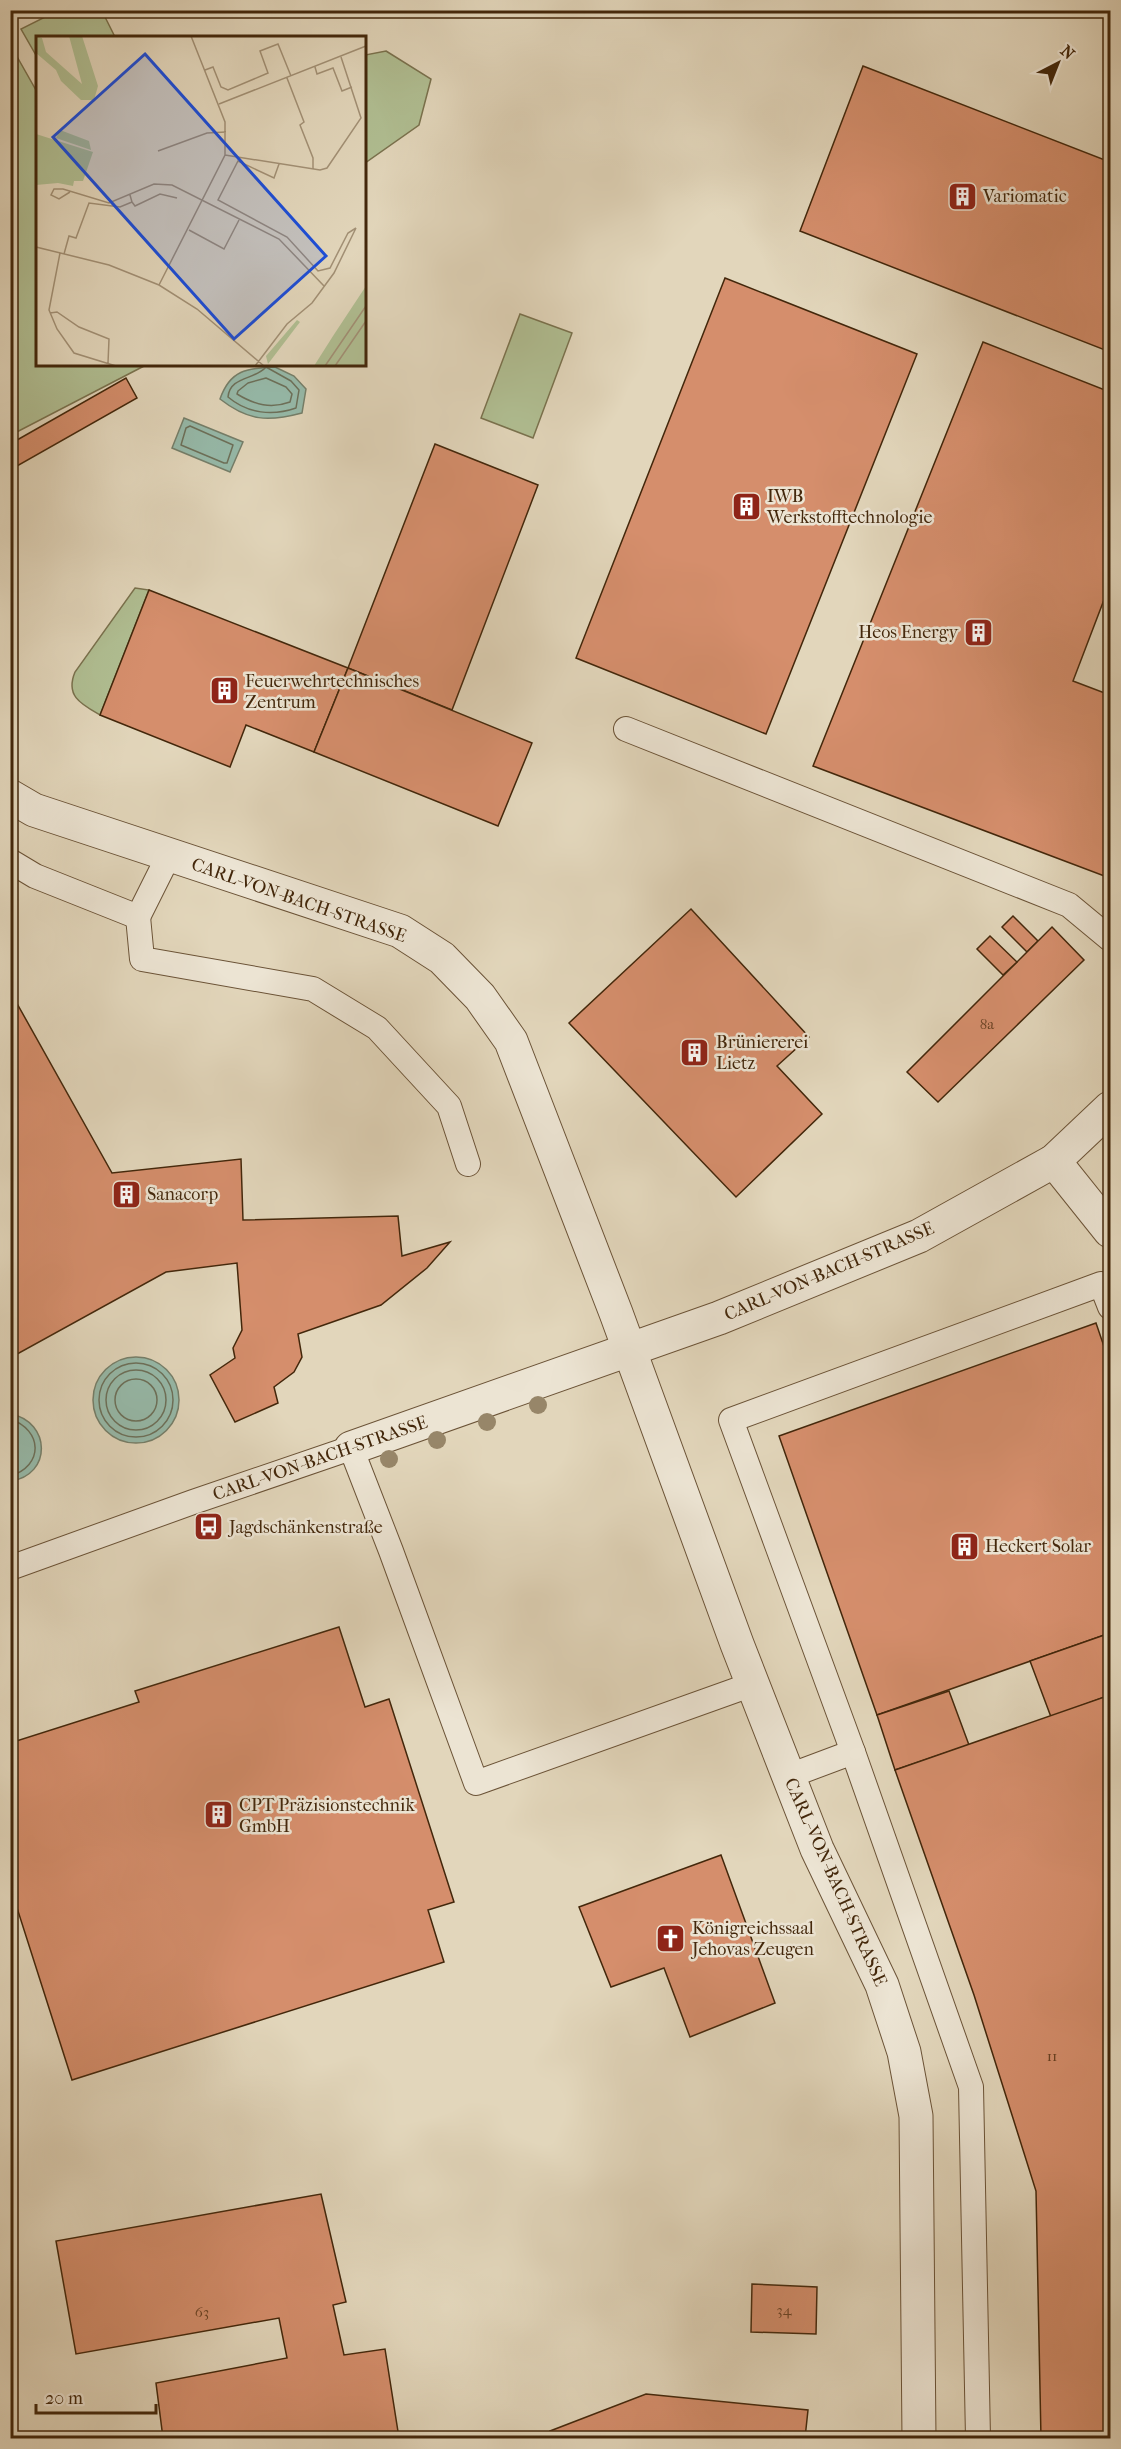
<svg xmlns="http://www.w3.org/2000/svg" width="1121" height="2449" font-family="'IM FELL French Canon',serif">
  <style>
    .green { fill: #b0be92; stroke: #7a724e; stroke-width: 1.5 }
    .water { fill: #96baaa; stroke: #757f6a; stroke-width: 1.5 }
    .lines { fill: none; stroke-linecap: round; stroke-linejoin: round }
    .shore { stroke: #6c705a; stroke-width: 1.5 }
    .building { fill: #d58e6c; stroke: #43270b; stroke-width: 1.5 }
    .service-casing { stroke: #6b5337; stroke-width: 26 }
    .minor-casing { stroke: #6b5337; stroke-width: 35 }
    .service { stroke: #ece4d3; stroke-width: 24 }
    .minor { stroke: #ece4d3; stroke-width: 33 }
    .tree { fill: #978669 }
    .labels { text-anchor: middle; stroke-width: 5; stroke-linejoin: round; paint-order: stroke }
    .number-label { font-size: 15px; fill: #684123 }
    .poi-label { font-size: 18px; fill: #43270b; stroke: #ece4d3; text-anchor: start }
    .street-label { font-size: 18px; fill: #43270b; stroke: #ece4d3 }
    .inset-road { fill: none; stroke: #a29075; stroke-width: 1.5 }
    .view { fill: #1d4ed8; fill-opacity: 0.15; stroke: #1d4ed8; stroke-width: 3 }
    .inset-edge { fill: none; stroke: #43270b; stroke-width: 3 }
  </style>
  <rect width="100%" height="100%" fill="#e2d6bb"/>
  <filter id="stains"><feTurbulence type="fractalNoise" baseFrequency=".00333" numOctaves="4"/><feColorMatrix values="0 0 0 0 .2 0 0 0 0 .09 0 0 0 0 .02 0 0 0 .5 -.17"/></filter>
  <radialGradient id="worn" r=".72"><stop offset=".6" stop-color="#630" stop-opacity="0"/><stop offset="1" stop-color="#630" stop-opacity=".3"/></radialGradient>
  <g class="green">
    <polygon points="57,11 102,11 115,37 38,38 37,57 21,29"/>
    <polygon points="11,46 37,92 38,364 146,365 11,435"/>
    <polygon points="386,51 431,79 419,125 365,163 365,55"/>
    <polygon points="520,314 572,333 533,438 481,418"/>
    <path d="M135,588L149,590L100,715C81,704 65,696 75,672Z"/>
  </g>
  <g class="water">
    <path d="M275,367L294,376L306,389L302,413C268,422 248,421 220,399C230,370 247,368 275,367Z"/>
    <polygon points="184,418 243,442 230,472 172,448"/>
    <circle cx="136" cy="1400" r="43"/>
    <path d="M11,1414C51,1422 52,1475 11,1481Z"/>
  </g>
  <g class="lines">
    <g class="shore">
      <path d="M266,367L291,381L299,390L296,408C273,416 248,414 228,397C230,376 255,380 266,367Z"/>
      <path d="M266,378L286,387L292,394L290,402C271,409 255,405 237,394L238,391L248,383Z"/>
      <polygon points="190,426 233,445 227,463 224,463 181,445 186,428"/>
      <circle cx="136" cy="1400" r="37"/>
      <circle cx="136" cy="1400" r="30"/>
      <circle cx="136" cy="1400" r="21"/>
      <path d="M10,1419C43,1430 44,1466 10,1476"/>
    </g>
  </g>
  <g class="building">
    <polygon points="863,66 1110,162 1110,352 800,231"/>
    <polygon points="725,278 917,354 766,734 576,658"/>
    <polygon points="983,342 1110,392 1110,502 1105,516 1110,518 1110,584 1073,681 1110,695 1110,867 1107,877 813,766"/>
    <polygon points="126,378 137,398 10,470 10,444"/>
    <polygon points="435,444 538,485 452,710 348,668"/>
    <polygon points="149,590 348,668 314,752 246,725 230,767 100,715"/>
    <polygon points="348,668 532,743 498,826 314,752"/>
    <polygon points="691,909 809,1037 777,1066 822,1114 736,1197 569,1023"/>
    <polygon points="1013,916 1038,941 1027,952 1002,927"/>
    <polygon points="1052,927 1084,960 938,1102 907,1072"/>
    <polygon points="990,936 1017,962 1003,975 977,949"/>
    <polygon points="10,991 112,1173 241,1159 243,1220 398,1216 402,1256 450,1242 427,1268 381,1305 298,1334 302,1357 294,1372 274,1387 278,1403 235,1422 210,1375 235,1358 233,1348 242,1330 237,1263 166,1272 10,1358"/>
    <polygon points="1096,1323 1110,1364 1110,1452 1108,1452 1110,1459 1110,1633 877,1715 779,1436"/>
    <polygon points="339,1627 365,1707 389,1699 454,1902 428,1910 444,1962 72,2080 10,1886 10,1743 139,1702 135,1691"/>
    <polygon points="1110,1633 1110,1695 1051,1717 1030,1661"/>
    <polygon points="949,1691 969,1745 895,1770 877,1715"/>
    <polygon points="1110,1695 1110,2438 1041,2438 1036,2191 974,1995 895,1770"/>
    <polygon points="721,1855 775,2003 690,2037 664,1968 611,1987 579,1907"/>
    <polygon points="321,2194 346,2302 333,2305 344,2355 385,2349 399,2438 163,2438 156,2383 287,2358 279,2318 76,2354 56,2241"/>
    <polygon points="752,2284 817,2287 816,2334 751,2332"/>
    <polygon points="646,2394 808,2410 805,2438 553,2438 550,2431"/>
  </g>
  <g class="lines">
    <defs>
      <g id="service">
        <polyline points="626,729 1069,905 1110,939"/>
        <polyline points="10,861 35,876 138,917 169,855"/>
        <polyline points="138,917 142,959 313,989 377,1028 449,1106 468,1164"/>
        <polyline points="10,1568 193,1502 351,1448 391,1551 476,1783 753,1684"/>
        <polyline points="789,1776 853,1752"/>
        <polyline points="978,2438 971,2087 853,1752 731,1420 1101,1284 1110,1307"/>
      </g>
      <g id="minor">
        <polyline points="10,796 34,810 400,931 442,958 480,997 511,1041 616,1313 737,1644 817,1849 882,1985 904,2052 916,2116 919,2438"/>
        <polyline points="1054,1161 1110,1231"/>
        <polyline points="351,1448 719,1318 919,1236 1054,1161 1110,1108"/>
      </g>
    </defs>
    <use href="#service" class="service-casing"/>
    <use href="#minor" class="minor-casing"/>
    <use href="#service" class="service"/>
    <use href="#minor" class="minor"/>
  </g>
  <g class="tree">
    <circle cx="538" cy="1405" r="9"/>
    <circle cx="487" cy="1422" r="9"/>
    <circle cx="437" cy="1440" r="9"/>
    <circle cx="389" cy="1459" r="9"/>
  </g>
  <defs>
    <symbol id="building-square" viewBox="-11 -11 22 22"><rect x="-9" y="-9" width="18" height="18" rx="4" fill="#8f2418" stroke="#ece4d3"/><path d="M-4-6H4V6H1V3H-1V6H-4ZM-2.5-4.3h1.7v1.8h-1.7ZM.8-4.3h1.7v1.8H.8ZM-2.5-1h1.7V.8h-1.7ZM.8-1h1.7V.8H.8Z" fill="#fff"/></symbol>
    <symbol id="bus-square" viewBox="-11 -11 22 22"><rect x="-9" y="-9" width="18" height="18" rx="4" fill="#8f2418" stroke="#ece4d3"/><path d="M-5-6H5V4H4V6H2V4H-2V6H-4V4H-5ZM-3.5-4V0h7V-4ZM-3.5 1.2v1.5H-2V1.2ZM2 1.2v1.5H3.5V1.2Z" fill="#fff"/></symbol>
    <symbol id="church-square" viewBox="-11 -11 22 22"><rect x="-9" y="-9" width="18" height="18" rx="4" fill="#8f2418" stroke="#ece4d3"/><path d="M-1.2-6h2.4v3.5h3.3v2.4h-3.3V6h-2.4V-.1h-3.3v-2.4h3.3Z" fill="#fff"/></symbol>
  </defs>
  <g fill-rule="evenodd">
    <use href="#building-square" x="946" y="180" width="33" height="33"/>
    <use href="#building-square" x="730" y="490" width="33" height="33"/>
    <use href="#building-square" x="962" y="616" width="33" height="33"/>
    <use href="#building-square" x="208" y="674" width="33" height="33"/>
    <use href="#building-square" x="678" y="1036" width="33" height="33"/>
    <use href="#building-square" x="110" y="1178" width="33" height="33"/>
    <use href="#bus-square" x="192" y="1510" width="33" height="33"/>
    <use href="#building-square" x="948" y="1530" width="33" height="33"/>
    <use href="#building-square" x="202" y="1798" width="33" height="33"/>
    <use href="#church-square" x="654" y="1922" width="33" height="33"/>
  </g>
  <g class="labels">
    <g class="number-label">
      <text x="987" y="1029">8a</text>
      <text x="1052" y="2061">11</text>
      <text x="784" y="2315">34</text>
      <text x="202" y="2317">63</text>
    </g>
    <g class="poi-label">
      <text x="983" y="202">Variomatic</text>
      <text x="767" y="502">IWB<tspan x="767" dy="21">Werkstofftechnologie</tspan></text>
      <text x="958" y="638" text-anchor="end">Heos Energy</text>
      <text x="245" y="687">Feuerwehrtechnisches<tspan x="245" dy="21">Zentrum</tspan></text>
      <text x="716" y="1048">Brüniererei<tspan x="716" dy="21">Lietz</tspan></text>
      <text x="147" y="1200">Sanacorp</text>
      <text x="229" y="1533">Jagdschänkenstraße</text>
      <text x="985" y="1552">Heckert Solar</text>
      <text x="239" y="1811">CPT Präzisionstechnik<tspan x="239" dy="21">GmbH</tspan></text>
      <text x="692" y="1934">Königreichssaal<tspan x="692" dy="21">Jehovas Zeugen</tspan></text>
    </g>
    <g class="street-label">
      <text transform="translate(299 900) rotate(19)" y="6">CARL-VON-BACH-STRASSE</text>
      <text transform="translate(829 1271) rotate(-23)" y="6">CARL-VON-BACH-STRASSE</text>
      <text transform="translate(320 1458) rotate(-19)" y="6">CARL-VON-BACH-STRASSE</text>
      <text transform="translate(836 1882) rotate(66)" y="6">CARL-VON-BACH-STRASSE</text>
    </g>
  </g>
  <g transform="translate(36 36)">
    <rect width="330" height="330" fill="#e2d6bb"/>
    <path d="M0,0L6,2L10,16L46,48L33,0H46L62,50L58,64H45L25,45L20,34L0,17ZM24,94L53,105L55,114L20,102ZM0,98L57,116L47,145H38L37,150L22,147L0,149ZM330,250V330H278L297,300ZM261,284L264,286L232,328L230,320Z" fill="#b0be92"/>
    <path class="inset-road" d="M279,31L281,38L297,32L306,55L316,51M169,34L177,31L185,51L192,54L232,37L224,15L242,8L255,40M251,42L268,86L264,89L277,122V133M183,68L330,10M122,115L171,97L190,96M189,119L284,134L291,132L325,82L305,21M243,128L238,142L202,125L182,164L251,201L282,235L294,232L312,197L320,192M34,156L23,163L15,159L18,153H27L73,167L118,148L136,149L243,203L288,250M96,166L99,170L124,158L141,162M153,194L188,213L203,184M0,211L73,229L123,249L161,273L228,330M24,217L13,274L21,293L38,317L80,330M28,218L33,200L40,202L53,167L84,171L96,166L94,159M123,249L189,119V86L155,0M14,277L21,276L43,291L73,303L72,327M219,330L251,288L276,267L298,237L320,192M289,330L330,270M299,330L330,285"/>
    <path class="view" d="M109,18L290,220L198,303L17,101Z"/>
    <rect width="330" height="330" class="inset-edge"/>
  </g>
  <rect width="1121" height="2449" fill="none" stroke="#e2d6bb" stroke-width="36"/>
  <rect x="12" y="12" width="1097" height="2425" fill="none" stroke="#43270b" stroke-width="3"/>
  <rect x="18" y="18" width="1085" height="2413" fill="none" stroke="#43270b" stroke-width="1.5"/>
  <g transform="translate(1058 63) rotate(42)" stroke="#ece4d3" stroke-width="4.5" paint-order="stroke">
  <path d="M0-4.5L10 22L0 15L-10 22Z" fill="#43270b"/>
  <text y="-9" font-size="16" font-weight="bold" text-anchor="middle" fill="#43270b">N</text>
  </g>
  <path d="M36 2404v9h120v-9" fill="none" stroke="#43270b" stroke-width="3"/>
  <text x="45" y="2404" font-size="18" fill="#43270b" stroke="#ece4d3" stroke-width="4.5" paint-order="stroke">20 m</text>
  <rect width="100%" height="100%" filter="url(#stains)"/>
  <rect width="100%" height="100%" fill="url(#worn)"/>
</svg>
